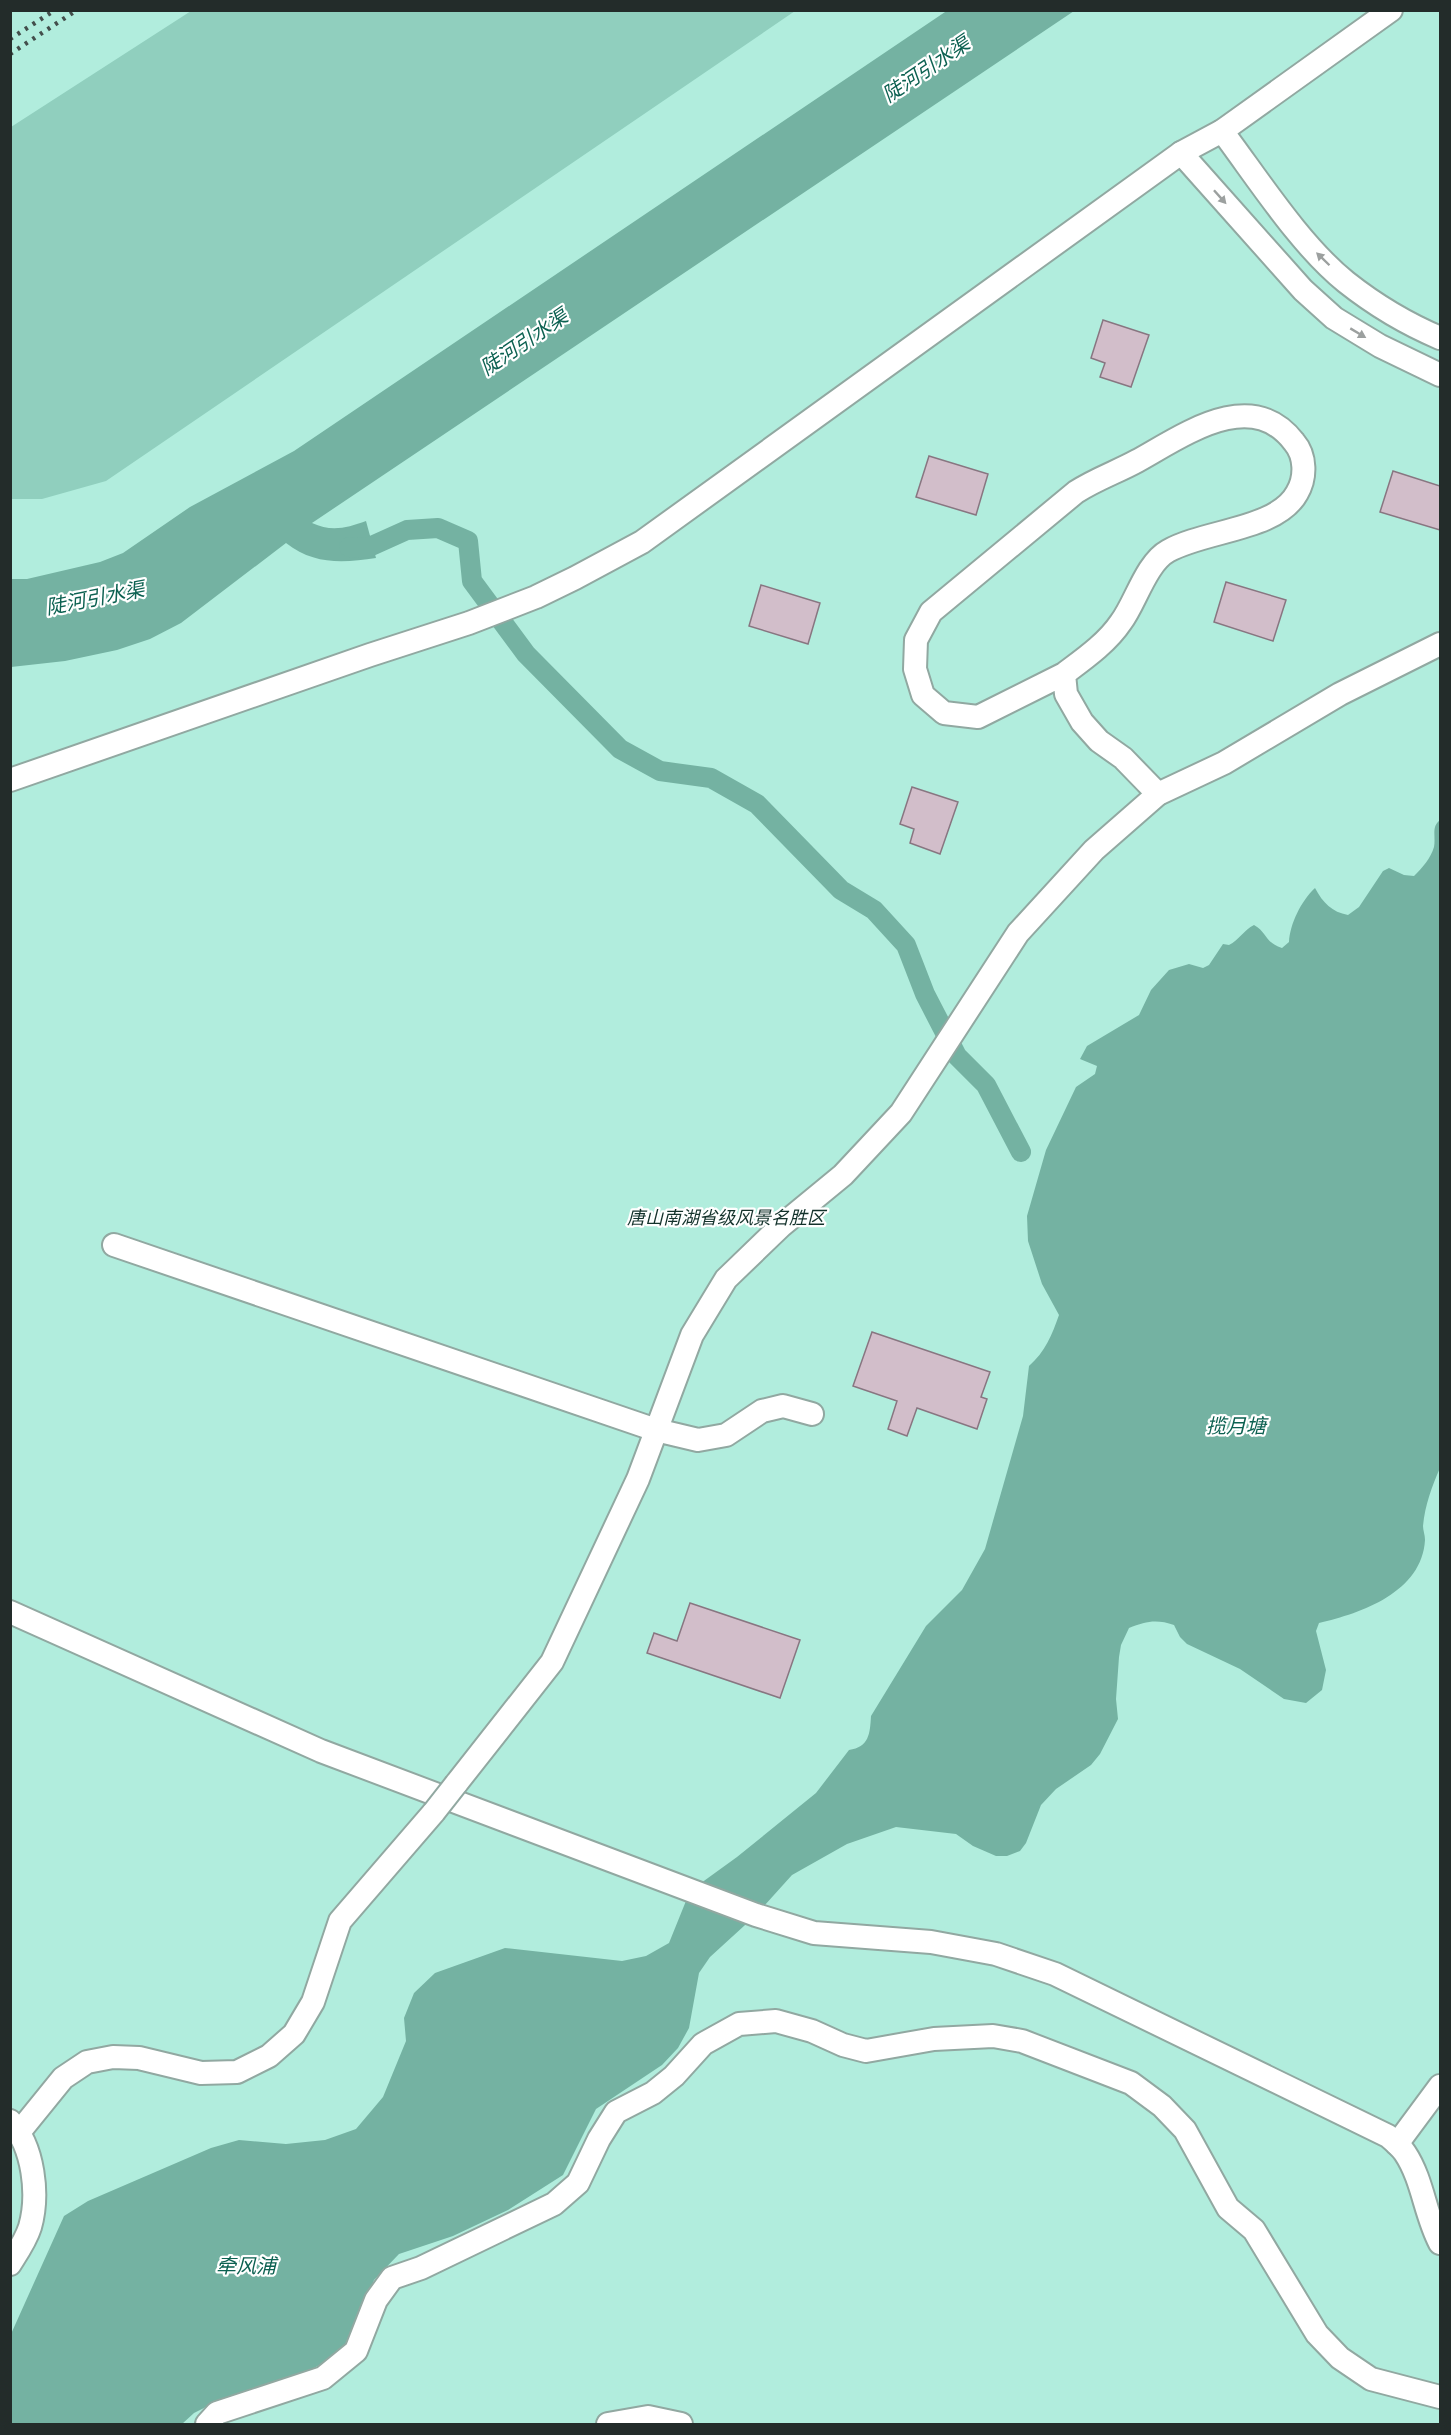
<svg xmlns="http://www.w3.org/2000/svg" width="1451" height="2435" font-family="'Roboto Serif','Noto Sans SC',serif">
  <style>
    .green { fill: #b1eddd }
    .forest { fill: #90cfbe }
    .water { fill: #74b2a2 }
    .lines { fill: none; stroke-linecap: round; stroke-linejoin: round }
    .canal { stroke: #74b2a2; stroke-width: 20 }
    .building { fill: #d2beca; stroke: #887681; stroke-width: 1.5 }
    .minor-casing { stroke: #91a8a1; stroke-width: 26 }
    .minor { stroke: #fff; stroke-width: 22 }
    .rail { stroke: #434e4b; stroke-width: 4.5; stroke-dasharray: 3 6; stroke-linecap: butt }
    .minor-bridge-casing { stroke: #91a8a1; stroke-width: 26; stroke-linecap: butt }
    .minor-bridge { stroke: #fff; stroke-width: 22 }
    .oneway { fill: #9ca09f }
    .labels { text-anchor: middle; stroke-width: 4.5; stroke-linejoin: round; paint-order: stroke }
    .park-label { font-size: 18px; font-style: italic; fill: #13322b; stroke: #fff }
    .water-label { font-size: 20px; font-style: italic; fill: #0c6151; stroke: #fff }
  </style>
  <rect width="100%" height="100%" fill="#e5fff7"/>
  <rect class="green" x="11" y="11" width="1429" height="2413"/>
  <polygon class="forest" points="191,11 191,10 795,11 106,481 42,499 11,499 11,127"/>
  <g class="water">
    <path d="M948,10L1074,11L312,523C331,532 347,528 366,521L376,558C343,563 314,565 286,543L181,623L150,639L117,650L65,661L11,667V579H27L100,562L123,553L190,507L294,451Z"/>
    <path d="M1440,820V1468C1432,1486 1425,1505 1423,1526C1423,1530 1425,1535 1425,1540C1422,1592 1362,1613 1319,1623L1316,1631L1326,1670L1322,1690L1306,1703L1284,1699L1240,1669L1187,1644L1180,1637L1174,1625C1157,1619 1146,1621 1129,1628L1121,1645L1119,1657L1116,1699L1118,1719L1100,1754L1091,1765L1056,1789L1041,1805L1026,1843L1020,1851L1007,1856H996L973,1846L956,1834L896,1827L847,1844L792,1875L756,1915L710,1957L699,1973L689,2028L678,2048L662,2065L596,2109L563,2175L508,2210L453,2236L399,2254L374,2280L351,2339L336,2356L294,2379L214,2403L194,2413L182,2424H11V2334L64,2216L88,2201L211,2148L239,2140L286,2144L325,2140L356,2129L383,2097L406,2041L404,2018L414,1993L435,1973L505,1948L622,1961L646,1956L669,1943L690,1891L737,1857L816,1793L849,1750C869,1747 870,1734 871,1716L926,1626L962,1590L985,1549L1023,1416L1029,1366C1045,1352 1052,1335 1059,1315L1042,1284L1028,1241L1027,1216L1046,1150L1076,1087L1095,1074L1097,1066L1080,1059L1087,1046L1139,1015L1151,990L1169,970L1189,964L1203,968L1209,965L1223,944L1229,945C1239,940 1244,930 1254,925C1268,933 1264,942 1282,948L1289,942C1290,924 1301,901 1315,888C1323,903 1332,912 1348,915L1359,907L1383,871L1389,868L1404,875L1414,876C1422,868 1431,858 1434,847C1436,836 1431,827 1440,820Z"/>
  </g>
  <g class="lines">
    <polyline class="canal" points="349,547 367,548 407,530 438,528 468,541 472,581 526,654 620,749 660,771 711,778 757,804 841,890 874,910 906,945 925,994 957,1056 986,1085 1021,1152"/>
  </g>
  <g class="building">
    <polygon points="1103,320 1149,335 1131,387 1100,377 1105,363 1091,358"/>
    <polygon points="929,456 988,474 976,515 916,497"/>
    <polygon points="1393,471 1440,486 1440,530 1380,512"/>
    <polygon points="1226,582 1286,600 1273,641 1214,622"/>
    <polygon points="761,585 820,603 808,644 749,626"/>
    <polygon points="912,787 958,802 940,854 910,843 914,829 900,824"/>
    <polygon points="872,1332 990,1372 981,1397 987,1399 977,1429 917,1408 907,1436 888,1429 897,1401 853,1386"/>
    <polygon points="690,1603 800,1640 780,1698 647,1653 654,1633 677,1641"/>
  </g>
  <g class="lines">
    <defs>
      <g id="minor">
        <path d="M1222,131C1258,179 1300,245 1346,282C1375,305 1407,324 1440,338"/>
        <polyline points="1181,153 1303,290 1334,318 1380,346 1440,375"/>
        <path d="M1064,674L978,717L944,713L923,695L915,669L916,640L931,612L1076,492C1096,479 1117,472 1137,461C1184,435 1251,386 1294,442C1306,456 1306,478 1297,493C1277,530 1205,530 1168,551C1146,563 1135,604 1121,622C1107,643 1084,659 1064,674L1066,694L1082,722L1099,741L1123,758L1158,794"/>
        <polyline points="10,780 370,655 469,623 536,597 575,578 642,542 1181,153 1222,131 1391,10"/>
        <polyline points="114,1245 656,1430 698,1440 726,1435 762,1411 783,1406 812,1414"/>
        <path d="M10,1612L321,1751L756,1915L814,1933L931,1942L996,1954L1055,1974L1388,2136C1394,2141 1401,2147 1405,2153C1423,2180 1425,2215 1440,2243"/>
        <polyline points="456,1784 552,1662 638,1479 692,1335 726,1279 781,1226 843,1175 901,1113 1018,933 1094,850 1158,794 1224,763 1340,694 1440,644"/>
        <path d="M10,2121C34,2147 39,2195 30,2227C26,2240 17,2253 10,2264"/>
        <polyline points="20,2131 63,2078 87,2062 113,2057 139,2058 201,2073 237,2072 269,2056 294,2034 313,2002 340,1921 434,1812"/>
        <polyline points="1397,2144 1440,2086"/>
        <polyline points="207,2424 217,2413 323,2378 356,2351 376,2300 392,2278 421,2268 554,2204 578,2183 599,2139 616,2112 653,2093 674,2076 703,2044 739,2024 776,2021 812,2031 843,2045 866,2051 934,2039 993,2036 1022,2041 1131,2083 1162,2106 1185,2130 1228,2208 1254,2230 1317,2334 1340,2358 1371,2379 1440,2397"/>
        <polyline points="608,2424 648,2417 681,2424"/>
      </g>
    </defs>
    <use href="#minor" class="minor-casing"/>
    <use href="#minor" class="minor"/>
    <g class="rail">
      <polyline points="10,39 55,10"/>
      <polyline points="10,54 77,10"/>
    </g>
    <defs>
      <polyline id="minor-bridge" points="434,1812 456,1784"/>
    </defs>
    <use href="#minor-bridge" class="minor-bridge-casing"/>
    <use href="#minor-bridge" class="minor-bridge"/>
  </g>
  <defs><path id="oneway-solid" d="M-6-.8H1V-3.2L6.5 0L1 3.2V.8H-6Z" transform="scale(1.5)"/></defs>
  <g class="oneway">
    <use href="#oneway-solid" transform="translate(1220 197) rotate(48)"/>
    <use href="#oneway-solid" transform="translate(1323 259) rotate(-136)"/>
    <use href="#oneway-solid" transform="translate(1358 333) rotate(31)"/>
  </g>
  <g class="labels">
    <g class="park-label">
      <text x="726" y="1224">唐山南湖省级风景名胜区</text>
    </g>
    <g class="water-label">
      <text transform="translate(926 69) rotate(-34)" y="7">陡河引水渠</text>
      <text transform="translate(524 342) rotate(-34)" y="7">陡河引水渠</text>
      <text transform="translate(95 598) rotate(-11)" y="7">陡河引水渠</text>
      <text x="1236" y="1433">揽月塘</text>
      <text x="246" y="2273">牵风浦</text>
    </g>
  </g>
  <rect width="1451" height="2435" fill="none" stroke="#232c2a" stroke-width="24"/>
</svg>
